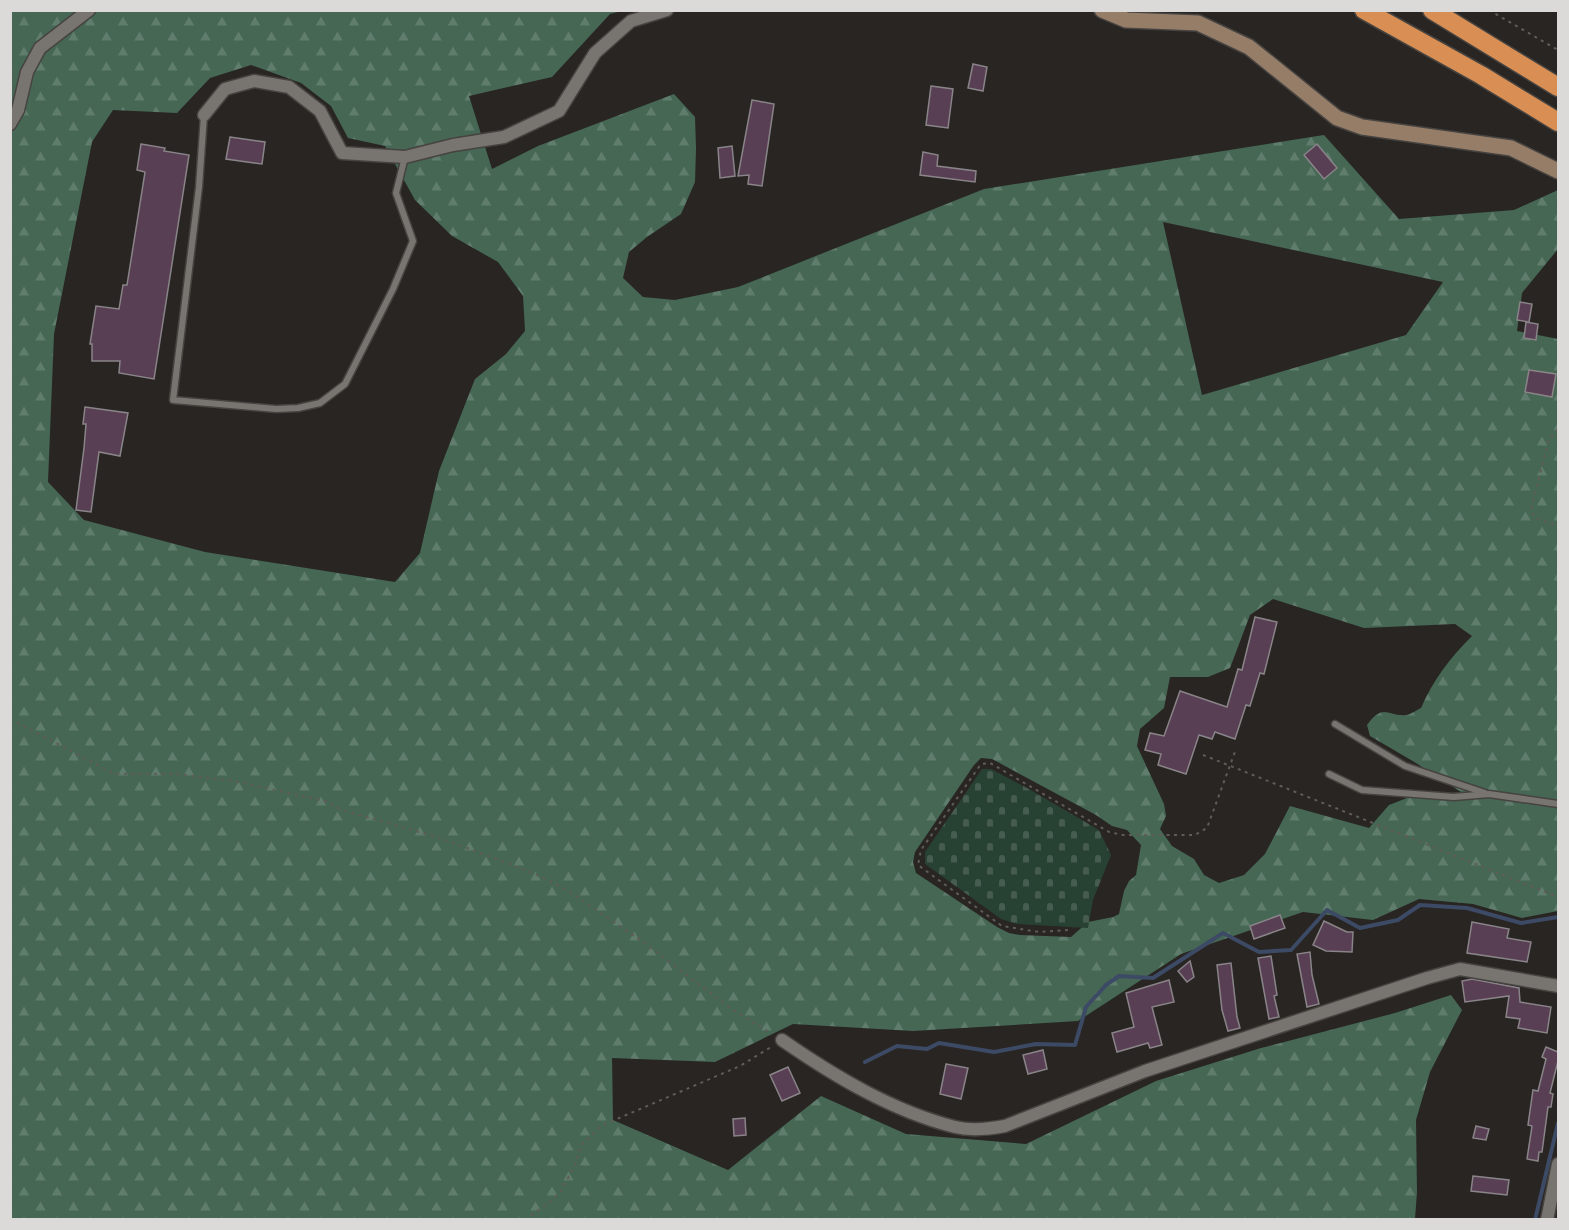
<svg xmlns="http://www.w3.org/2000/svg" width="1569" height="1230" font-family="'Public Sans',sans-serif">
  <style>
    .forest { fill: url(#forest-firs); fill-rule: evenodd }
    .cemetery { fill: url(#cemetery-stones) }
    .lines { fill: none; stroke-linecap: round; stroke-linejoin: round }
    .stream { stroke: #3d4a65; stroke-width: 4 }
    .building { fill: #593f54; stroke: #898488; stroke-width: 1.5 }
    .lane-casing { stroke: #464340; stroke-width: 9 }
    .street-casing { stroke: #464340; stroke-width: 15 }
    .secondary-casing { stroke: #464340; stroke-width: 18 }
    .highway-casing { stroke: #464340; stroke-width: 21 }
    .path { stroke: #5f5c59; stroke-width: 2; stroke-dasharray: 3 4.5; stroke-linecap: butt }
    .lane { stroke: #787571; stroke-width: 6 }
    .street { stroke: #787571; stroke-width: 12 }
    .secondary { stroke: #957d68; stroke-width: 15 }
    .highway { stroke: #d98f54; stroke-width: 18 }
  </style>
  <defs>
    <pattern id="forest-firs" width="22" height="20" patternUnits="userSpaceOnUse" patternTransform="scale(1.5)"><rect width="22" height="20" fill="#456754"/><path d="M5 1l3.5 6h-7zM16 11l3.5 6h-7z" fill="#5f7c6c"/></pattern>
    <pattern id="cemetery-stones" width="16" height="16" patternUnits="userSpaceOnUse" patternTransform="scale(1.5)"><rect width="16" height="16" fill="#274133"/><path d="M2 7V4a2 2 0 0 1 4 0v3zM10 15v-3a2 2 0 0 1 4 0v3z" fill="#465c50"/></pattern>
  </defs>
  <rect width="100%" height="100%" fill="#282522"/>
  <path class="forest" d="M10,11H622L610,14L552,77L469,96L492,169L538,146L674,94L695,117L696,148L695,182L681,214L647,237L629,252L623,278L643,297L675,300L738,287L984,189L1324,135L1399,219L1514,210L1558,190V249L1522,293L1517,331L1558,339V911L1522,918L1473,904L1419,899L1373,920L1303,912L1181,954L1078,1021L913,1031L793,1024L715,1062L612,1058L613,1120L728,1170L821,1096L906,1134L1026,1144L1156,1081L1261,1048L1395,1013L1451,995L1462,1010L1430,1072L1416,1120L1417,1192L1415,1219H11ZM251,65L301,83L331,106L348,138L385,146L415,200L452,236L498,262L523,296L525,331L506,354L475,379L439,471L420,553L395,582L205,552L84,520L48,482L54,334L92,142L113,110L177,113L210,78ZM1163,222L1443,282L1406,335L1202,395ZM1273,599L1364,628L1455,624L1472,636C1450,658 1433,680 1421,708C1417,710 1411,714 1407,715C1387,717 1384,702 1367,725L1370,736L1416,763L1461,792L1407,798L1389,805L1369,828L1290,806L1265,854L1244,875L1219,883L1204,875L1194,859L1172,846L1160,829L1166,816L1164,804L1137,746L1140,729L1164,708L1170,677H1208L1230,668L1250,615ZM981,758L992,759L1096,815L1112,826L1127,830L1141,845L1136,875L1129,881L1124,891L1119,914L1113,917L1088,922L1071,937L1020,935L1009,933L997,927L916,873L913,862L915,852L974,765Z"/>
  <polygon class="cemetery" points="982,769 991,769 1029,789 1099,830 1111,855 1093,900 1088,928 1017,924 1001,919 925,864 925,852"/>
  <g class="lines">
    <g class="stream">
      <polyline points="865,1062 897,1046 927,1049 939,1043 994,1052 1036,1044 1075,1045 1086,1007 1106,985 1119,976 1153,978 1223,933 1259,952 1291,950 1327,910 1360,928 1398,920 1420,905 1467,908 1521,923 1558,917"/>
      <polyline points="1535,1220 1558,1123"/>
    </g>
  </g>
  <g class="building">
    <polygon points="973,64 987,67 983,91 968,88"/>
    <polygon points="931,86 953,89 948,128 926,125"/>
    <polygon points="752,100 774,104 762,186 748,184 749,175 738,176"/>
    <polygon points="230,137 265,142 262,164 226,159"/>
    <polygon points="141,144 165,148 164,151 189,155 154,379 119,373 120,361 92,361 92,344 90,344 96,306 119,309 123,285 127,285 145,172 137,170"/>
    <polygon points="1317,144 1337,168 1324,179 1304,155"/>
    <polygon points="732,146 735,176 720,178 718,148"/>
    <polygon points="923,152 938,155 937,166 976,171 975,182 920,175"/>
    <polygon points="1520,302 1532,304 1529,322 1517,320"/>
    <polygon points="1526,322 1538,324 1536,340 1524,338"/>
    <polygon points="1529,370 1556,374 1552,397 1525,392"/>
    <polygon points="85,407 128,413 120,456 99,452 91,512 76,510 84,448 86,424 83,424"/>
    <polygon points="1255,617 1277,622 1264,674 1260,673 1250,706 1246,705 1235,739 1215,732 1212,739 1199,735 1186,774 1158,765 1161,754 1145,750 1150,733 1164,736 1180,691 1227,707 1238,669 1242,670"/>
    <polygon points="1280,915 1285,928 1254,939 1250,926"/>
    <polygon points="1324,921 1347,932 1353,932 1352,952 1326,951 1313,945"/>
    <polygon points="1472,922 1509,929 1507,938 1531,942 1527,962 1467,953"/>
    <polygon points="1310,952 1312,975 1319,1004 1307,1007 1297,954"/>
    <polygon points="1271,956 1277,995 1274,996 1279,1017 1269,1019 1258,958"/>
    <polygon points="1190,961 1194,977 1187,982 1178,971"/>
    <polygon points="1231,963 1237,1017 1240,1028 1228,1031 1222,1010 1217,965"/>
    <polygon points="1472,979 1519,988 1520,1002 1551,1007 1547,1033 1518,1028 1520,1019 1506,1017 1509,996 1465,1002 1462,981"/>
    <polygon points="1169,980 1174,1002 1152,1007 1162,1045 1150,1048 1148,1043 1117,1052 1112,1033 1134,1027 1126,993"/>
    <polygon points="1546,1047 1558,1052 1558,1061 1550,1093 1553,1094 1551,1107 1548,1107 1542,1152 1539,1152 1538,1161 1527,1159 1532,1126 1528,1125 1533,1090 1538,1091 1546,1059 1542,1057"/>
    <polygon points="1043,1050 1047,1069 1028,1074 1023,1055"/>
    <polygon points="946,1064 968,1068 961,1099 940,1094"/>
    <polygon points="788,1067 800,1093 782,1101 770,1075"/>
    <polygon points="745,1118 746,1135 734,1136 733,1119"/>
    <polygon points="1476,1126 1489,1129 1486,1140 1473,1138"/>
    <polygon points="1473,1176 1509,1180 1507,1195 1471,1191"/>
  </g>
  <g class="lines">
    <defs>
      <g id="lane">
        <polyline points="204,115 199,187 173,400 276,409 298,408 320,403 345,384 393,289 413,241 396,193 405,157"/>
        <polyline points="1335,724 1405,766 1485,793"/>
        <polyline points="1329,774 1362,790 1454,797 1489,794 1558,804"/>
      </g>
      <g id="street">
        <polyline points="204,115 225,89 254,81 289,87 320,111 342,153 405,157 453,145 504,137 559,111 595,53 631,21 667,10"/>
        <polyline points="10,124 18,110 27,72 40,48 89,10"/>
        <path d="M782,1040C834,1076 892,1111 955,1127C971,1131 989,1129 1005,1126L1145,1071L1427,978L1460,969L1558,986"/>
        <polyline points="1547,1220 1558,1164"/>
      </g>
      <polyline id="secondary" points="1102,10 1126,20 1198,23 1249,47 1337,118 1362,127 1511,148 1558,171"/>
      <g id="highway">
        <polyline points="1364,10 1481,75 1558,122"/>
        <polyline points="1432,10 1558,87"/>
      </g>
    </defs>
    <use href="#lane" class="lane-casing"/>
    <use href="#street" class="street-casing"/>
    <use href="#secondary" class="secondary-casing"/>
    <use href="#highway" class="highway-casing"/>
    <g class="path">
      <polyline points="1489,10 1558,50"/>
      <polyline points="1558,429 1549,439 1531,509 1535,518 1558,526"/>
      <polyline points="10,719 115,774 176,774 234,781 325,801 342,810 440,838 531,872 567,890 643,942 729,1007 772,1034"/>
      <polyline points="1203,755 1558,897"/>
      <polyline points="1068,930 1039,932 1002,926 918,865 921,850 981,764 990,763 1109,832 1123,835 1195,835 1207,828 1236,749"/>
      <polyline points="525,1220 551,1201 561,1191 575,1165 581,1145 603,1125 740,1066 771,1047"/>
    </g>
    <use href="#lane" class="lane"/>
    <use href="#street" class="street"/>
    <use href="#secondary" class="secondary"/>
    <use href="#highway" class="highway"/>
  </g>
  <rect width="1569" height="1230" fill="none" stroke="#dcdad8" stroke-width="24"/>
</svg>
